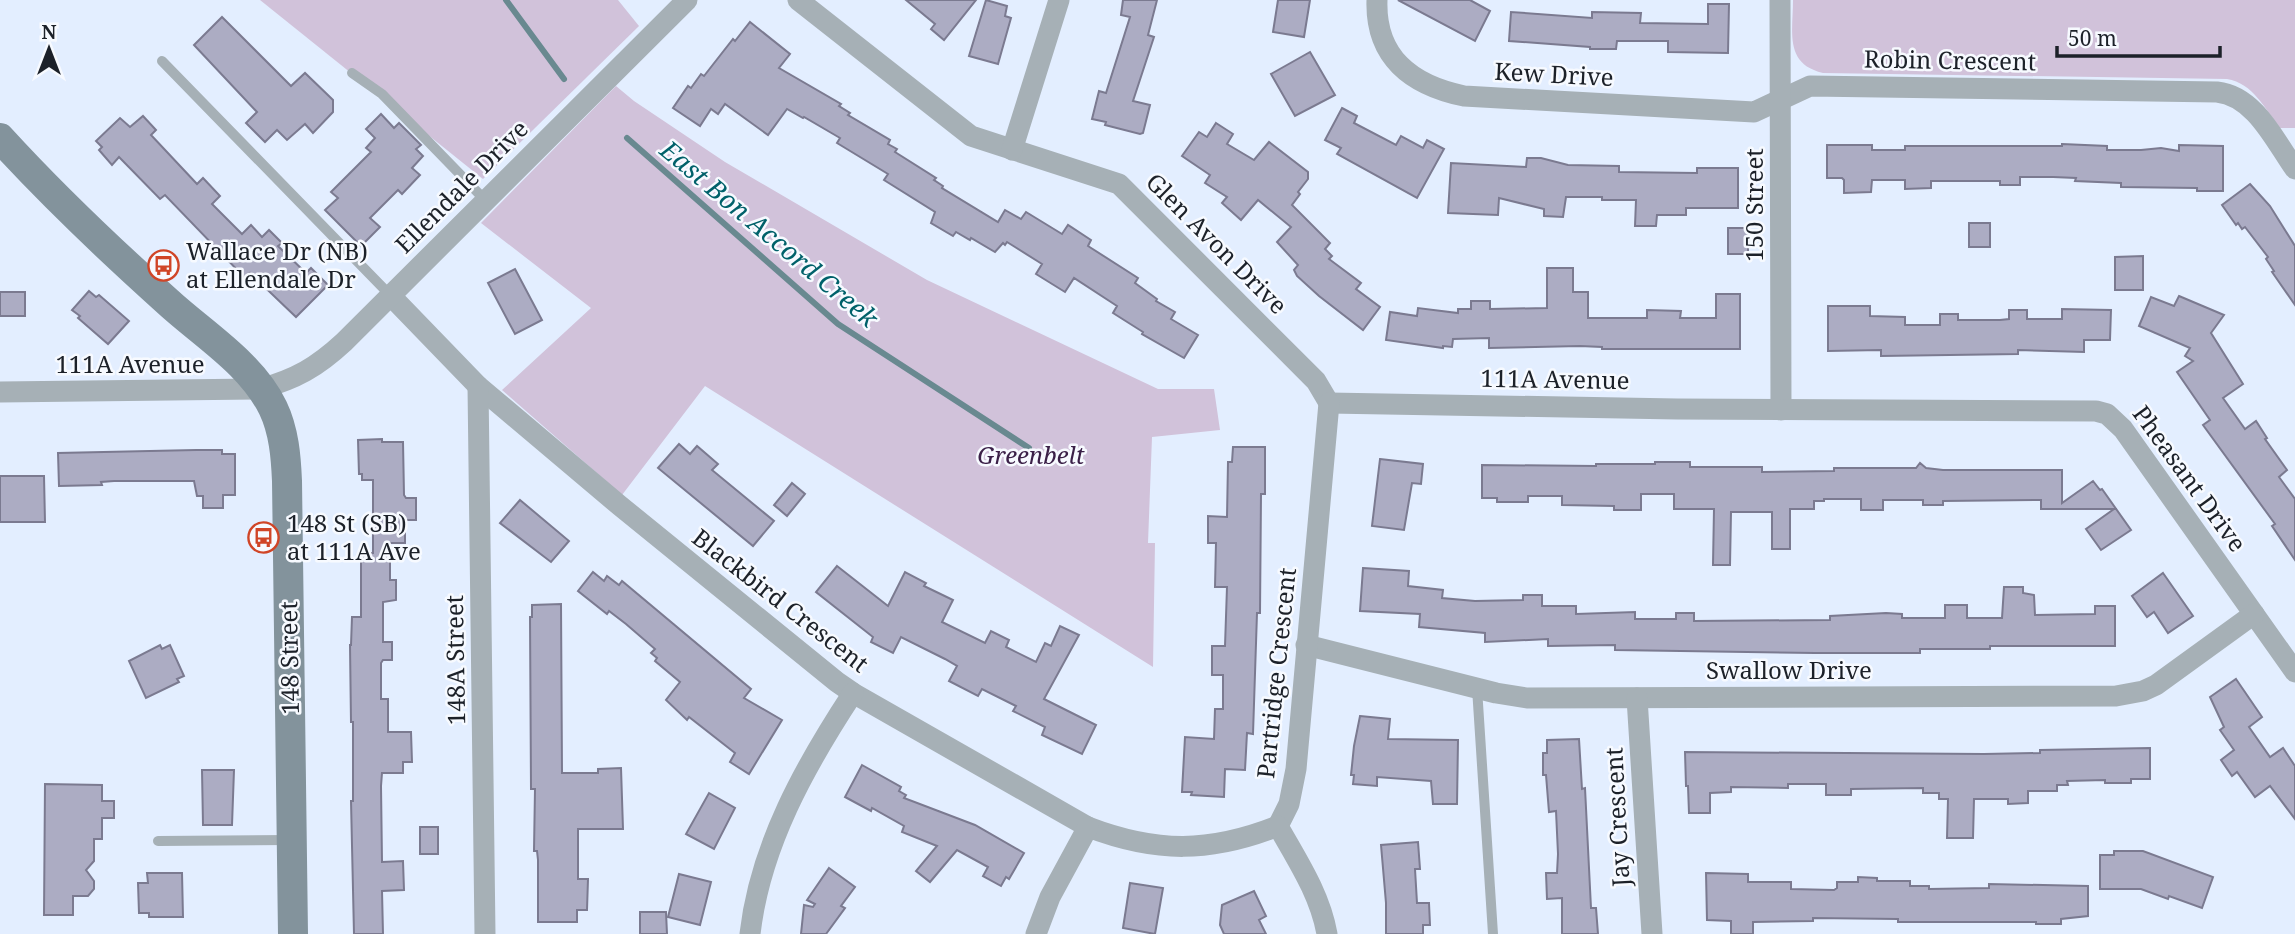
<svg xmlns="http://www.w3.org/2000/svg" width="2295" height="934" font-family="'Noto Serif',serif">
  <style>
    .green { fill: #d1c2da }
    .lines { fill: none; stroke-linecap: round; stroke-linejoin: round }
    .stream { stroke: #698990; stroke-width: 6 }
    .building { fill: #acacc3; stroke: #7b7a90; stroke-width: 2 }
    .lane { stroke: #a6b0b6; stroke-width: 10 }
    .street { stroke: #a6b0b6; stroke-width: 21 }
    .secondary { stroke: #83939c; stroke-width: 30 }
    .labels { text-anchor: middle; stroke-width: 5; stroke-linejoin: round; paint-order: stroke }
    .street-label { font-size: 24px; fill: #1c2129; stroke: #f7faff }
    .poi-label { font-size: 24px; fill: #1c2129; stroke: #f7faff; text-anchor: start }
    .park-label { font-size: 24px; font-style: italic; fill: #3b2048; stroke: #f7faff }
    .water-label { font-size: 26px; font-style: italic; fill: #00616a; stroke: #f7faff }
  </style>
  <rect width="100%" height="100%" fill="#e3eeff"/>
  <g class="green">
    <polygon points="260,0 618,0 639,26 483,179"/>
    <path d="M1793,0H2295V128H2280C2265,109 2253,83 2227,79L1823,73C1784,64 1793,32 1793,0Z"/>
    <polygon points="616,86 634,101 725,162 927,280 1158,389 1214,389 1220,430 1152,437 1148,543 1155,543 1153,667 705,386 622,495 502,390 591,308 481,223"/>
  </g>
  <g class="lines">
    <g class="stream">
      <polyline points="506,0 564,79"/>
      <polyline points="627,138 838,324 1029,448"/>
    </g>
  </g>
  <g class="building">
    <polygon points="906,0 976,0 944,40 931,29 935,24"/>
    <polygon points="986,0 1007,6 1005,16 1011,18 998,64 969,56"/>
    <polygon points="1123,0 1157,0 1148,35 1154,37 1133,101 1150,105 1143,133 1140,134 1105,125 1106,122 1092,119 1099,91 1106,93 1130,17 1121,15"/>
    <polygon points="1278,0 1310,0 1304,37 1273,32"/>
    <polygon points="1398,0 1470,0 1490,11 1475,41"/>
    <polygon points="1708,4 1729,4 1728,53 1668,52 1668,41 1617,41 1616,49 1590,49 1590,47 1509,41 1511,12 1592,18 1592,12 1641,13 1640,23 1708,24"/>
    <polygon points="222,17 291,86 305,73 333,100 333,112 313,133 305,124 287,140 277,130 265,142 246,123 257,112 194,45"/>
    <polygon points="750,22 790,54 779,68 841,104 839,106 850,113 848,115 890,140 888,144 897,149 895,152 936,178 934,180 943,186 942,188 998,222 1005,210 1021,219 1026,212 1062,234 1068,225 1091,240 1088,246 1138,278 1135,283 1157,299 1156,301 1175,312 1171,319 1198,335 1184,358 1142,334 1143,332 1113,313 1117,306 1074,278 1065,292 1036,274 1042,264 1007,242 1005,245 1003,243 995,252 971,238 970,240 956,232 953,236 931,223 935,212 884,180 888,174 837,143 840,138 804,117 803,118 787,109 768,135 725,104 718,114 711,109 700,126 673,108 688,86 691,88 701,74 704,76 733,39 735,41"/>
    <polygon points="1310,52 1335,95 1295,116 1271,74"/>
    <polygon points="1342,108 1357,116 1354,123 1396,145 1401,136 1423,148 1427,140 1444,149 1417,198 1337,154 1341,148 1325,140"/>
    <polygon points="381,114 394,128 399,123 421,145 416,149 423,156 412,168 420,175 402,194 398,190 370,218 380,227 361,246 325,210 338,198 331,192 371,152 366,148 375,138 366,129"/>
    <polygon points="143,116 156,130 151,135 197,184 203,178 220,196 212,204 242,234 251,225 262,237 269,230 282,243 278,246 306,273 311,268 328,285 296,317 250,273 245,278 165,195 160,199 119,157 112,165 99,150 102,147 96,141 120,118 130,127"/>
    <polygon points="1216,123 1233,134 1227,144 1254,160 1269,142 1308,172 1308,179 1298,192 1300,194 1292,205 1330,243 1325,249 1332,256 1329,259 1361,283 1356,289 1380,307 1363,330 1319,296 1297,276 1294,270 1298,265 1277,242 1291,227 1258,200 1241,220 1222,203 1227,197 1205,183 1210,175 1182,156 1199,132 1207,137"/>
    <polygon points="2062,144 2107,146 2107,150 2141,150 2161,148 2179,151 2179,145 2223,146 2223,191 2197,191 2197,188 2121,187 2121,183 2075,181 2076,178 2053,177 2020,177 2020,185 2000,185 2000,181 1931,181 1931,188 1905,189 1905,180 1872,180 1871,192 1844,193 1844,180 1842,178 1827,178 1827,145 1872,145 1872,150 1905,150 1905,146 2062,146"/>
    <polygon points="1527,158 1541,158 1568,165 1619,166 1619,172 1697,173 1697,168 1738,168 1738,208 1686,208 1686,215 1657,215 1656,226 1635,226 1636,200 1602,200 1602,197 1566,197 1563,217 1544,216 1544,209 1499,198 1498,215 1448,213 1451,163 1526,167"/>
    <polygon points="2250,184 2270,206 2295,246 2295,305 2272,272 2274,271 2266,259 2268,257 2245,227 2242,229 2238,223 2236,225 2222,205"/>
    <rect x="1969" y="223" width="21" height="24"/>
    <rect x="1728" y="228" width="20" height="26"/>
    <polygon points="2143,256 2143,290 2115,290 2115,257"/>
    <polygon points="1547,268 1573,268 1573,292 1588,292 1588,318 1647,318 1647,310 1681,311 1680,318 1716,318 1716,294 1740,294 1740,349 1602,349 1602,347 1580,346 1489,348 1489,338 1453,339 1452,347 1443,346 1443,348 1386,340 1390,312 1417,316 1418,308 1458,313 1458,309 1471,309 1471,301 1490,301 1490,309 1547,308"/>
    <polygon points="515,269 542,320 515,334 488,283"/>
    <polygon points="89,291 96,297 99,295 129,321 108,344 78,318 80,316 72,310"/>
    <rect x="0" y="292" width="25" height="24"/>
    <polygon points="2179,296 2224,315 2211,333 2243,384 2223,398 2245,429 2256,421 2267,438 2265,439 2287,470 2279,477 2295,499 2295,560 2272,526 2275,524 2203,425 2210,420 2177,372 2193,361 2185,356 2190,348 2139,326 2151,297 2174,306"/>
    <polygon points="1828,306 1870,306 1870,316 1905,317 1905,325 1940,325 1940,314 1958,314 1958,320 2000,320 2009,319 2009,310 2027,310 2027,319 2062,319 2062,309 2111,310 2110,340 2084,340 2084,352 2018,350 2018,354 1881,356 1881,350 1828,351"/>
    <polygon points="382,439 382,442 403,442 404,495 406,498 416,498 416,520 405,520 405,543 390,543 390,580 396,580 396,600 383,602 383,642 392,642 392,660 383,660 381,663 381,699 388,699 388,732 411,732 412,762 403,762 403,773 382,773 381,786 382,862 403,861 404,890 382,891 383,934 354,934 351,801 353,801 353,722 351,722 350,645 351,645 352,617 361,617 361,553 373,553 373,480 362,480 362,474 359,474 358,440"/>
    <polygon points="679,444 690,454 697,446 718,464 712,470 774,521 753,546 658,468"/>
    <polygon points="1233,447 1265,447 1265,494 1261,494 1260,613 1257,613 1253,734 1247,733 1245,770 1225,769 1224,797 1191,795 1192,792 1182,792 1185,737 1214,739 1215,709 1223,709 1223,675 1212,675 1212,646 1225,646 1227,587 1215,587 1216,543 1208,543 1208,516 1227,517 1228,462 1232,462"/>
    <polygon points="196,450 222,450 222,454 235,454 235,495 223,495 223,508 203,508 203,496 197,496 194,481 114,481 101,482 102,485 59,486 58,453"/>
    <polygon points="1380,459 1423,464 1421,484 1412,483 1404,530 1372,526"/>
    <polygon points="1655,462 1690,462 1690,467 1762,467 1762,472 1834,471 1834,468 1916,468 1920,463 1926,468 1943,470 2062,470 2062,503 2093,481 2100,490 2102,489 2131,530 2101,550 2086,529 2114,509 2041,509 2041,500 1943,501 1943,505 1923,505 1923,500 1883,500 1883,510 1861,510 1861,499 1824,499 1824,501 1814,501 1814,509 1790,509 1790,549 1772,549 1772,512 1731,512 1730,565 1713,565 1714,509 1674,509 1674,494 1641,494 1641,510 1614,510 1614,506 1562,505 1562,496 1528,496 1528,502 1497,502 1497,498 1482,498 1482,465 1596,466 1596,464 1655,464"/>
    <polygon points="0,476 44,476 45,522 0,522"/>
    <polygon points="792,483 805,494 787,516 774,505"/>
    <polygon points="520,500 569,541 551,562 500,523"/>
    <polygon points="837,566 888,606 905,572 926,583 924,586 953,600 942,622 985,643 991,631 1009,640 1006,647 1036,662 1045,643 1051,646 1060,626 1079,635 1044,699 1096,725 1082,754 1042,735 1045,727 1013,711 1016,706 982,689 978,696 949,681 957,666 945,659 901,637 893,653 871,642 873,637 816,592"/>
    <polygon points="1363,568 1409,571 1408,586 1443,590 1442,598 1475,601 1523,600 1523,595 1542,595 1542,606 1576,606 1576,614 1635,612 1635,619 1676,619 1676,613 1694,613 1694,621 1830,620 1830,616 1886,613 1902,614 1902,618 1945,618 1945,605 1967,605 1967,618 2002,618 2004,587 2023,587 2023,593 2034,595 2035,615 2095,614 2095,606 2115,606 2115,646 1990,646 1990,649 1920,649 1920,653 1815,653 1615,650 1615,645 1548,646 1548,639 1485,642 1485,633 1419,627 1420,614 1360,611"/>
    <polygon points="593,572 604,581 607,576 619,585 622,581 751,689 744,698 782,720 749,774 730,762 735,753 689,717 687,720 666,700 680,682 655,661 657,658 651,653 655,649 626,624 609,611 607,614 578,591"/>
    <polygon points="2163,573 2193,616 2168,633 2154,612 2147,617 2132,596"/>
    <polygon points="561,604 562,773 598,773 598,769 621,768 623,829 578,829 578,879 588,879 587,910 577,910 577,922 538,922 538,860 537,851 534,851 535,789 531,789 530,617 532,617 532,605"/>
    <polygon points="160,645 162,649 170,645 184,676 177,679 179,682 146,698 129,661"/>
    <polygon points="2236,679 2262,717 2249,727 2270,757 2283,748 2295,766 2295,819 2270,786 2255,797 2237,772 2232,776 2221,760 2234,750 2220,730 2224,727 2210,697"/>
    <polygon points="1360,716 1390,719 1388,739 1458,740 1457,804 1433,804 1431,781 1377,777 1377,786 1353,784 1354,775 1351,775 1354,746"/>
    <polygon points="1579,739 1582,789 1585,788 1591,908 1596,908 1598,934 1562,934 1562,898 1547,899 1546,873 1557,873 1558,854 1556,811 1549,812 1546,775 1543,775 1543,753 1547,753 1547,740"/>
    <polygon points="2150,748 2150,779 2131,779 2131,783 2105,783 2105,780 2067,781 2068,785 2057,785 2057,791 2028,791 2028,803 2008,804 2008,799 1974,799 1973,838 1947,838 1948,799 1939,799 1939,793 1923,793 1923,788 1851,789 1851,795 1826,795 1826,784 1788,784 1788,788 1731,787 1731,792 1710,793 1710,813 1689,813 1688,786 1686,786 1685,752 1984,754 2040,753 2040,750"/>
    <polygon points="862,765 901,787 899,791 906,795 904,798 975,825 1024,853 1009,879 1006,877 1001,886 983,876 988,867 957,850 930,882 916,871 937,846 902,832 904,826 872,808 871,811 845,797"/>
    <polygon points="202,770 234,770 232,825 203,825"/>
    <polygon points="45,784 102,785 102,801 114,801 114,818 102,818 102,839 94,839 94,861 86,870 94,881 94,889 88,896 73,896 73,915 44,915"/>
    <polygon points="709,793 735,808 714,849 686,834"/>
    <rect x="420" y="827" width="18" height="27"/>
    <polygon points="1418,842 1420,869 1415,869 1417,903 1429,903 1430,925 1423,925 1423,934 1386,934 1386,903 1381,845"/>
    <polygon points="2114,851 2143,851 2213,877 2202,908 2169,896 2168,899 2141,889 2100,889 2100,855 2114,855"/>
    <polygon points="829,868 855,887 841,906 845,908 826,934 801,934 804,905 813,907 815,904 807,900"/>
    <polygon points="147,873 182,873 183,917 149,917 149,913 139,913 138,883 148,883"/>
    <polygon points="1706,873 1748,874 1748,882 1791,882 1791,889 1834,890 1837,888 1837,882 1858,882 1858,877 1877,878 1877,881 1910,881 1910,886 1929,886 1929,889 1989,888 1989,884 2088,886 2088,916 2061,919 2061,924 2036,924 2036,922 1898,922 1898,919 1813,918 1813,921 1753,922 1753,934 1731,934 1731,921 1707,920"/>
    <polygon points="679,874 711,882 700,925 668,917"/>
    <polygon points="1130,883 1163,888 1155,934 1123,928"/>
    <polygon points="1254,891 1266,916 1259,920 1266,934 1224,934 1220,925 1222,905"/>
    <polygon points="640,912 666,912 667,934 640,934"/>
  </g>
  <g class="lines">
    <g class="lane">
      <polyline points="162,61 390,295"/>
      <polyline points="352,73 382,94 485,200"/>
      <polyline points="1477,688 1493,934"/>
      <polyline points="158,841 289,840"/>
    </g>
    <g class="street">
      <polyline points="798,0 971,136 1119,184 1316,381 1329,403"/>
      <path d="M1377,0C1375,57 1411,85 1464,96L1754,112L1810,86L2217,92C2255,96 2275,141 2295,169"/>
      <polyline points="1780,0 1781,410"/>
      <polyline points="1012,150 1059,0"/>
      <path d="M390,295L478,386L619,505L837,682L853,693L1088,827C1156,853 1210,853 1278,826"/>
      <polyline points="478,386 485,934"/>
      <path d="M0,392L260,389C296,379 317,367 344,342L687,0"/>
      <polyline points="1329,403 1677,409 2096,411 2107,414 2123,429 2295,672"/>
      <polyline points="1306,645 1496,693 1527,698 2116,696 2143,691 2156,685 2254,614"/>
      <polyline points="1637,698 1652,934"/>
      <polyline points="1278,826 1289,804 1296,769 1329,403"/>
      <path d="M1278,826C1297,860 1320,894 1327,934"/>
      <path d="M750,934C760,846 805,766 853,693"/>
      <polyline points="1036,934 1050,897 1088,827"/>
    </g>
    <path class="secondary" d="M0,138C53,196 110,250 168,302C204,335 251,363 273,408C284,431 286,457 287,481L293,934"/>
  </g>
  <defs>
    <symbol id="bus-ring" viewBox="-11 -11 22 22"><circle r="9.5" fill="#f7faff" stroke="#d04527" stroke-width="1.5"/><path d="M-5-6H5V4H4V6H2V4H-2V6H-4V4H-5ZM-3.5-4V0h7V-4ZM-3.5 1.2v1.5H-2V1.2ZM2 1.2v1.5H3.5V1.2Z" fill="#d04527"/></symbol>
  </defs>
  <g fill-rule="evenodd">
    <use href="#bus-ring" x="146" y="248" width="35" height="35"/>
    <use href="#bus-ring" x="246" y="520" width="35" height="35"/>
  </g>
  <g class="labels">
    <g class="street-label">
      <text transform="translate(1950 61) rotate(1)" y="8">Robin Crescent</text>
      <text transform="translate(1554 75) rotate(3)" y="8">Kew Drive</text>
      <text transform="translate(462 187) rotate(-45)" y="8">Ellendale Drive</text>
      <text transform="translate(1755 205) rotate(-90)" y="8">150 Street</text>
      <text transform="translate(1216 244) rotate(45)" y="8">Glen Avon Drive</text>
      <text x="130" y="373">111A Avenue</text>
      <text transform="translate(1555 380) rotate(1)" y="8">111A Avenue</text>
      <text transform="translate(2189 479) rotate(54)" y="8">Pheasant Drive</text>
      <text transform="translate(780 601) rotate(38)" y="8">Blackbird Crescent</text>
      <text transform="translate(290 658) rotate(-91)" y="8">148 Street</text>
      <text transform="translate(456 660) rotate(-91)" y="8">148A Street</text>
      <text x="1789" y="679">Swallow Drive</text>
      <text transform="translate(1277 673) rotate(-84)" y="8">Partridge Crescent</text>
      <text transform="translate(1618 817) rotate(-93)" y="8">Jay Crescent</text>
    </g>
    <g class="poi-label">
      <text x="186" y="260">Wallace Dr (NB)<tspan x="186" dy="28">at Ellendale Dr</tspan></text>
      <text x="287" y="532">148 St (SB)<tspan x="287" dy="28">at 111A Ave</tspan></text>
    </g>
    <g class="park-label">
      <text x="1031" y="464">Greenbelt</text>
    </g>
    <g class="water-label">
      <text transform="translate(769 234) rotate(40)" y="9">East Bon Accord Creek</text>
    </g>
  </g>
  <g transform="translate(49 49)" stroke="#f7faff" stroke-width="5" paint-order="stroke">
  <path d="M0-5L12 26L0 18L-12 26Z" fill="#1c2129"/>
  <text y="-10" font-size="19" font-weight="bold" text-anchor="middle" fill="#1c2129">N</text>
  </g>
  <path d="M2057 46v10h163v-10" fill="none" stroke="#1c2129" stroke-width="3.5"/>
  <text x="2068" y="46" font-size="21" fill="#1c2129" stroke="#f7faff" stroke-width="5" paint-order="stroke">50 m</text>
</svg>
